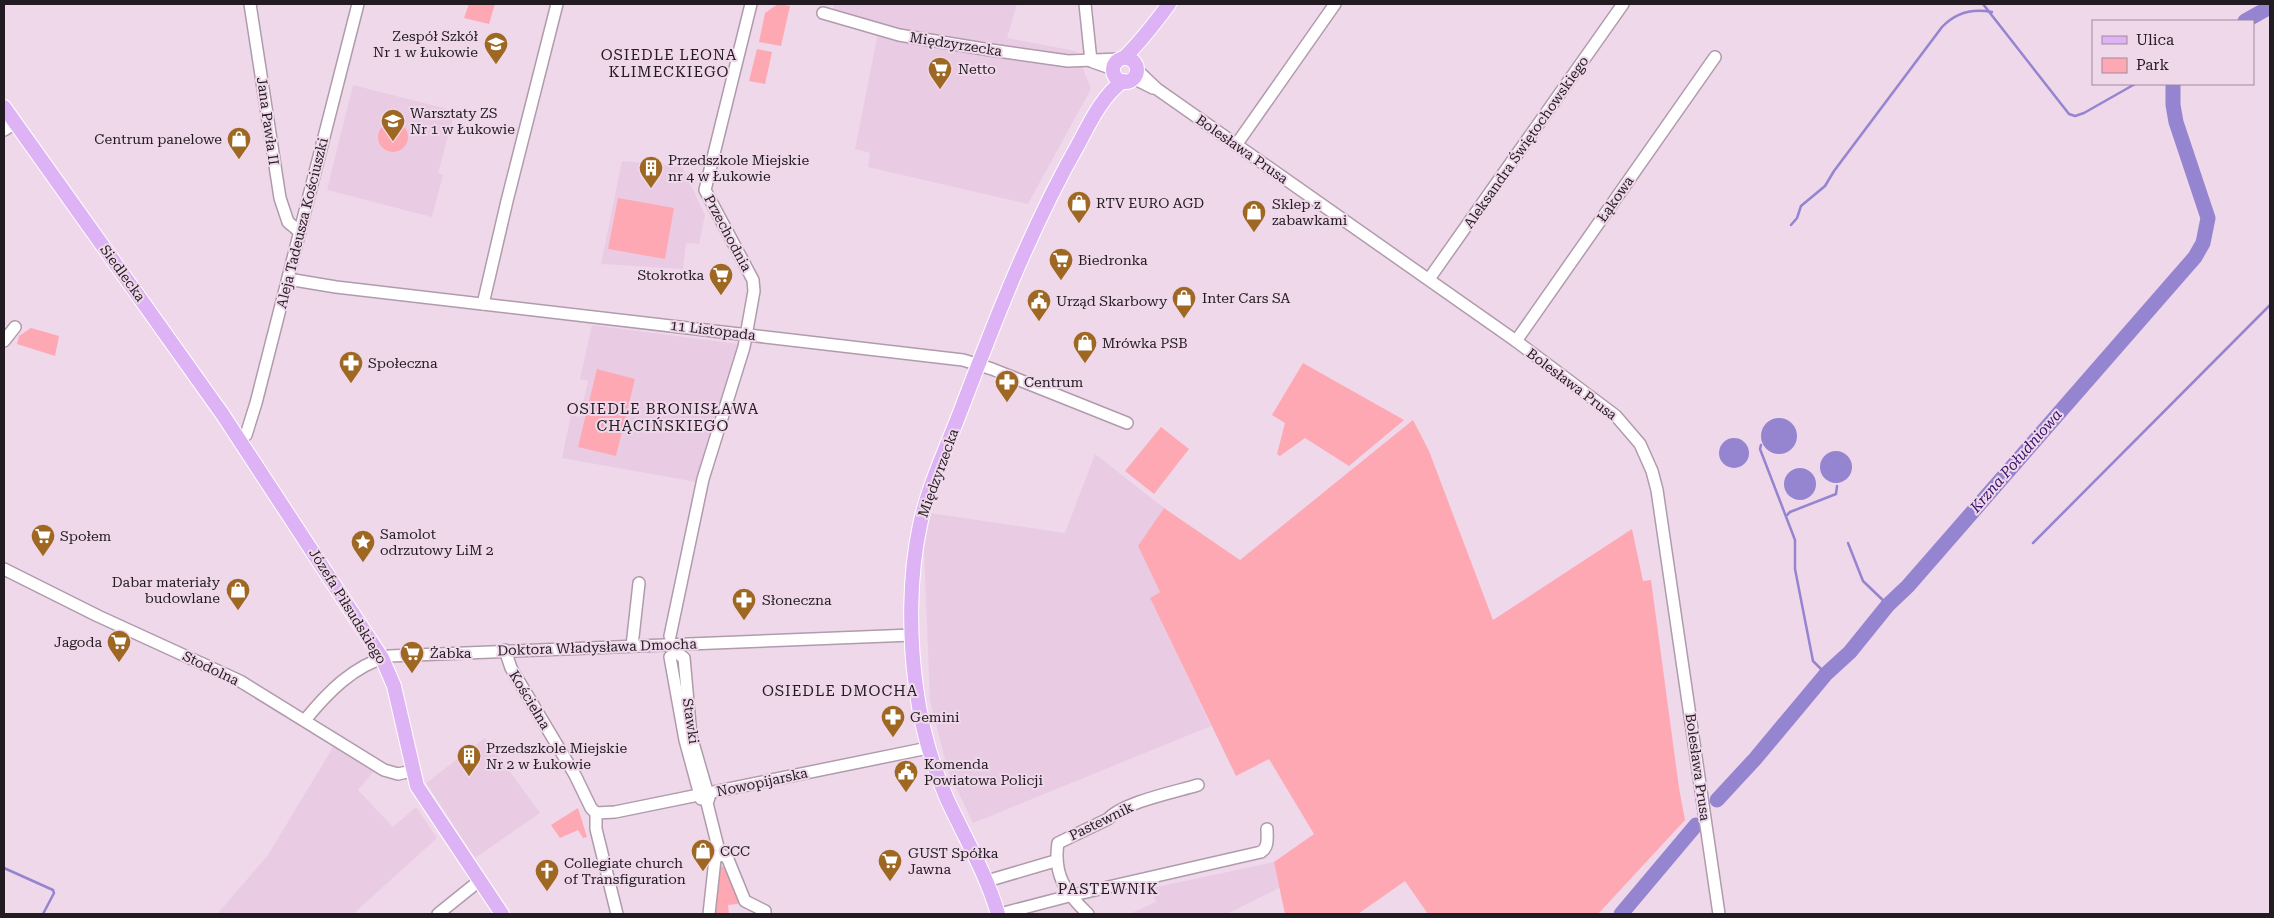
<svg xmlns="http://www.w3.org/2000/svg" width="2274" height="918" font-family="'Roboto Serif',serif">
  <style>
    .built { fill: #e9cce4 }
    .green { fill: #fea8b4 }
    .water { fill: #9584cf }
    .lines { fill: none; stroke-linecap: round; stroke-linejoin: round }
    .stream { stroke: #9584cf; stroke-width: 2.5 }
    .river { stroke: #9584cf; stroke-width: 15 }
    .minor-casing { stroke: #b09bac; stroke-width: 14 }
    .major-casing { stroke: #fff; stroke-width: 16 }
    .minor { stroke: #fff; stroke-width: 11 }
    .major { stroke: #deb3f5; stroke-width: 14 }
    .labels { text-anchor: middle; stroke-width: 4; stroke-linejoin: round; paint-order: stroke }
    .poi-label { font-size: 14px; fill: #231b22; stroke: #efd8ea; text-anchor: start }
    .street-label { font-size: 14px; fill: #231b22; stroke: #efd8ea }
    .neighbourhood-label { font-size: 15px; letter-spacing: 1px; fill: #231b22; stroke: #efd8ea }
    .water-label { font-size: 15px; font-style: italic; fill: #34116a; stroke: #efd8ea }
  </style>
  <rect width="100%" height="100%" fill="#efd8ea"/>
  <g class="built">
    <polygon points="834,4 1017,4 1007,38 1076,51 1091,89 1028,204 868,167 870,153 855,149 880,23 833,11"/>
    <polygon points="353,85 455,111 438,173 443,175 432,217 327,190"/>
    <polygon points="622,161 682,166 705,215 699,244 686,243 683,269 601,264"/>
    <polygon points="592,325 739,344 740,347 696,482 562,458 571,415 580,417 588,381 580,379"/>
    <polygon points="1095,454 1164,508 1138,546 1160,592 1150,598 1211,726 973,823 948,771 930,701 924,550 929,513 1065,533"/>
    <polygon points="485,738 540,813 475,858 426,783"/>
    <polygon points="335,744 375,770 358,790 393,827 416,807 437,838 353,914 217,914 268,855"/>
    <polygon points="1274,862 1281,887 1227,914 1129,914 1156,902 1152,888"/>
  </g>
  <g class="green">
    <polygon points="469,4 495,4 489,24 464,18"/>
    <polygon points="778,4 790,6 781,46 759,42 765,13"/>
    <polygon points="757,49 772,52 765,84 749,81"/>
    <circle cx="393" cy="137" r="15"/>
    <polygon points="618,198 674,208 665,259 608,249"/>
    <polygon points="31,328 59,336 55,356 17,344 19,336"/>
    <polygon points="1303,363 1404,420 1349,466 1305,438 1280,456 1277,454 1285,423 1272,415"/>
    <polygon points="597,369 635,379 616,456 578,447"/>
    <polygon points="1413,420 1429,451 1493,620 1632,529 1643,581 1651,580 1679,788 1685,820 1598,914 1428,914 1405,881 1358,914 1285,914 1274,862 1314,834 1269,759 1236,776 1150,598 1160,592 1138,546 1164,508 1240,560"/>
    <polygon points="1161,427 1189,449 1154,494 1125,471"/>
    <polygon points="578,808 587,837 583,838 578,830 560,838 551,825"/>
    <polygon points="722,866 735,881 742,901 737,904 728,905 729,914 715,914 719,867"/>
  </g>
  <g class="water">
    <circle cx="1779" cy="436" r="18"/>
    <circle cx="1734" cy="453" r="15"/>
    <circle cx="1836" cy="467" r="16"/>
    <circle cx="1800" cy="484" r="16"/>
  </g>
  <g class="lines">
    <g class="stream">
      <polyline points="1983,4 2069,114 2075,116 2084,113 2135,84"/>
      <path d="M1791,225L1797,218L1801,206L1825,186L1834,171L1942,27C1956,12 1972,8 1992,12"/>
      <polyline points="1761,445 1760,449 1795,540 1795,569 1813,661 1826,674"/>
      <polyline points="1787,515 1790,512 1836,494 1837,486"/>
      <polyline points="1848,543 1863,581 1888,605"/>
      <polyline points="2033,543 2270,305"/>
      <polyline points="4,868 53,890 54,893 43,914"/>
    </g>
    <g class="river">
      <polyline points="2245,21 2270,7"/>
      <polyline points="1717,800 1755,759 1826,674 1850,652 1888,605 1908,586 2195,257 2203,243 2208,218 2176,122 2173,105 2173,84"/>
      <polyline points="1621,914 1696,825"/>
    </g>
    <defs>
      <g id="minor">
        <polyline points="250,4 280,198 288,222 300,232"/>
        <polyline points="1085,4 1091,61"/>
        <polyline points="823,13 899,35 984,49 1068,61 1120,59"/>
        <polyline points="1093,62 1113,69"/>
        <polyline points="1137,70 1157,89 1516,341 1616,416 1640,444 1652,471 1657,490 1719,914"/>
        <polyline points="1133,78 1153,88"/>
        <polyline points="4,130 15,123"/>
        <polyline points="1236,145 1335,4"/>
        <polyline points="288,279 336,287 963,360 992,369 1127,423"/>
        <polyline points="1429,279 1623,4"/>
        <polyline points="483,304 507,201 557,4"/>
        <polyline points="4,341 15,327"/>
        <polyline points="1516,341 1715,57"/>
        <polyline points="240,439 246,435 256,403 358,4"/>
        <polyline points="4,569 98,616 240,681 384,770 398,774 412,771"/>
        <polyline points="670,636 703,479 744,347 754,291 753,280 705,190 751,4"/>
        <polyline points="632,646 639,583"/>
        <polyline points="505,650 511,668 575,775 591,808 596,813 596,829 617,914"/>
        <polyline points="676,652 684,658 691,736 709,798 707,803 720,855 715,859 709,914"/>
        <polyline points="676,652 670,657 685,740 701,799"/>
        <path d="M305,720C328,692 353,666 389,656L912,635"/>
        <polyline points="596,813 615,812 928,748"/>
        <polyline points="720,855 727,857 745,901 765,911 765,914"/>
        <polyline points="987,881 1055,861"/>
        <polyline points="438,914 479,881"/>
        <path d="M1000,914L1069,896L1261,852C1269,847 1267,837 1267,829"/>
        <path d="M1088,914C1066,893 1053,875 1058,843L1108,819C1124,802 1175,792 1198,785"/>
      </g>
      <g id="major">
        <path d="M1124,58C1140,42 1155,23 1169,4"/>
        <circle cx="1125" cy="70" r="12"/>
        <polyline points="4,107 223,415 382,658 394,686 417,786 502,914"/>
        <path d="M998,914C986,873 965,838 947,799C931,763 921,725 916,687C909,635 909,576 920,525C928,487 945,451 959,415C994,323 1030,229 1079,143C1090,122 1103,95 1123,81"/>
      </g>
    </defs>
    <use href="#minor" class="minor-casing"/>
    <use href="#major" class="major-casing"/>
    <use href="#minor" class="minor"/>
    <use href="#major" class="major"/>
  </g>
  <defs>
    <symbol id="school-pin" viewBox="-11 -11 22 30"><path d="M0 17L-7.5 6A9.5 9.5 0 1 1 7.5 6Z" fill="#9e6822" stroke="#efd8ea"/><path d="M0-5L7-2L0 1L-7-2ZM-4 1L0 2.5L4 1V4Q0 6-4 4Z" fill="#fff"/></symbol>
    <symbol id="supermarket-pin" viewBox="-11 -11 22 30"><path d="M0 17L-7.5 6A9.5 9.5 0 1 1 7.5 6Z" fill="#9e6822" stroke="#efd8ea"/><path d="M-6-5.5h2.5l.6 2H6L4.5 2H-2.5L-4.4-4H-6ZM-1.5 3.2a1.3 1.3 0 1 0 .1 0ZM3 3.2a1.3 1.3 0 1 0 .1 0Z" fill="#fff"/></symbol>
    <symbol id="shop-pin" viewBox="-11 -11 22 30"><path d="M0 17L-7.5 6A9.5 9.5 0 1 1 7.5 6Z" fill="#9e6822" stroke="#efd8ea"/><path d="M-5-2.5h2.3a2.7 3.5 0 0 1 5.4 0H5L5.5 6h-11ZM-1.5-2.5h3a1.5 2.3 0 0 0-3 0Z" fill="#fff"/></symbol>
    <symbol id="building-pin" viewBox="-11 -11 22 30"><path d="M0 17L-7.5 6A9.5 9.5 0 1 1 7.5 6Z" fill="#9e6822" stroke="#efd8ea"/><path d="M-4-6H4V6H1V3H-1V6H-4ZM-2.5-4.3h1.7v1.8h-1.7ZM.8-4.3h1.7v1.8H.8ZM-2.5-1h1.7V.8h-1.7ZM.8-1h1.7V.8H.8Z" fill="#fff"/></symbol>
    <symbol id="civic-pin" viewBox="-11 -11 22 30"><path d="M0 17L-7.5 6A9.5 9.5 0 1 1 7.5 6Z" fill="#9e6822" stroke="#efd8ea"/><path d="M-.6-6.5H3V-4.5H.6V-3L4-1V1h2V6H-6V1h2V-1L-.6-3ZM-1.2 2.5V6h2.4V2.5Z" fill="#fff"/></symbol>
    <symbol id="pharmacy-pin" viewBox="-11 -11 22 30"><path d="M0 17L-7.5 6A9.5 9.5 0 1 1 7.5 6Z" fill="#9e6822" stroke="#efd8ea"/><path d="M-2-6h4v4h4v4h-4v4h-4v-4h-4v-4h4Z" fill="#fff"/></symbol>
    <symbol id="sight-pin" viewBox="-11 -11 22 30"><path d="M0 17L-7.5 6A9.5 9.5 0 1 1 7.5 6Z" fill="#9e6822" stroke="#efd8ea"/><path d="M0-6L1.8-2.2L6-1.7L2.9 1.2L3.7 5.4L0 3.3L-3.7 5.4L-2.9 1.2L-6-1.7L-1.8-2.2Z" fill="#fff"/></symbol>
    <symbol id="church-pin" viewBox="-11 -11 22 30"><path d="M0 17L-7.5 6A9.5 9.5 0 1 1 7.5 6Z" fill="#9e6822" stroke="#efd8ea"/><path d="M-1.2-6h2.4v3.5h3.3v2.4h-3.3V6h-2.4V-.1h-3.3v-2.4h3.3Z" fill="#fff"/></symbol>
  </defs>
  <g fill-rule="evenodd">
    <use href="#school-pin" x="482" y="30" width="28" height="38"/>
    <use href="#supermarket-pin" x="926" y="55" width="28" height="38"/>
    <use href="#school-pin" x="379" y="107" width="28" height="38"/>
    <use href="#shop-pin" x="225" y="125" width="28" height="38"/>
    <use href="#building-pin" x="637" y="154" width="28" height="38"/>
    <use href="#shop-pin" x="1065" y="189" width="28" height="38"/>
    <use href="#shop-pin" x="1240" y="198" width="28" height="38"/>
    <use href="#supermarket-pin" x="1047" y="246" width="28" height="38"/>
    <use href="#supermarket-pin" x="707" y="261" width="28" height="38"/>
    <use href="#shop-pin" x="1170" y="284" width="28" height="38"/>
    <use href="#civic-pin" x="1025" y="287" width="28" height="38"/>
    <use href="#shop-pin" x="1071" y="329" width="28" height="38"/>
    <use href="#pharmacy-pin" x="337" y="349" width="28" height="38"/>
    <use href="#pharmacy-pin" x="993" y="368" width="28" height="38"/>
    <use href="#supermarket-pin" x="29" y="522" width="28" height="38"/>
    <use href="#sight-pin" x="349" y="528" width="28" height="38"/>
    <use href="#shop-pin" x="224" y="576" width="28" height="38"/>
    <use href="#pharmacy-pin" x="730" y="586" width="28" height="38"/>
    <use href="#supermarket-pin" x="105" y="628" width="28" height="38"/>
    <use href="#supermarket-pin" x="398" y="639" width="28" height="38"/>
    <use href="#pharmacy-pin" x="879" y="703" width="28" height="38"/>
    <use href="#building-pin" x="455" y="742" width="28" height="38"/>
    <use href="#civic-pin" x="892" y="758" width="28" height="38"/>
    <use href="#shop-pin" x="689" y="837" width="28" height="38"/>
    <use href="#supermarket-pin" x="876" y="847" width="28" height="38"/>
    <use href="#church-pin" x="533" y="857" width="28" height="38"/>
  </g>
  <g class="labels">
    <g class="poi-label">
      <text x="478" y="41" text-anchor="end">Zespół Szkół<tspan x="478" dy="16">Nr 1 w Łukowie</tspan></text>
      <text x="958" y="74">Netto</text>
      <text x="410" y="118">Warsztaty ZS<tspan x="410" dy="16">Nr 1 w Łukowie</tspan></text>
      <text x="222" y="144" text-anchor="end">Centrum panelowe</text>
      <text x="668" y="165">Przedszkole Miejskie<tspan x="668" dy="16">nr 4 w Łukowie</tspan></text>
      <text x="1096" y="208">RTV EURO AGD</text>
      <text x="1272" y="209">Sklep z<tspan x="1272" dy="16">zabawkami</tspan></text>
      <text x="1078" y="265">Biedronka</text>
      <text x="704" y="280" text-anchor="end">Stokrotka</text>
      <text x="1202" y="303">Inter Cars SA</text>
      <text x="1056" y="306">Urząd Skarbowy</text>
      <text x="1102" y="348">Mrówka PSB</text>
      <text x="368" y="368">Społeczna</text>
      <text x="1024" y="387">Centrum</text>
      <text x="380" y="539">Samolot<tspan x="380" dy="16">odrzutowy LiM 2</tspan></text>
      <text x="60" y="541">Społem</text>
      <text x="220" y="587" text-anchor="end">Dabar materiały<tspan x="220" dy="16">budowlane</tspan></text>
      <text x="762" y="605">Słoneczna</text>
      <text x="102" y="647" text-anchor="end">Jagoda</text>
      <text x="430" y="658">Żabka</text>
      <text x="910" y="722">Gemini</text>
      <text x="486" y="753">Przedszkole Miejskie<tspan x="486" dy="16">Nr 2 w Łukowie</tspan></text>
      <text x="924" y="769">Komenda<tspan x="924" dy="16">Powiatowa Policji</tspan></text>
      <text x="720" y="856">CCC</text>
      <text x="908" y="858">GUST Spółka<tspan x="908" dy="16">Jawna</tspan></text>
      <text x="564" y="868">Collegiate church<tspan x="564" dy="16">of Transfiguration</tspan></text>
    </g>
    <g class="street-label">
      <text transform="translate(956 44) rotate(9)" y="5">Międzyrzecka</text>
      <text transform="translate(268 121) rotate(82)" y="5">Jana Pawła II</text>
      <text transform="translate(1526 142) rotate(-55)" y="5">Aleksandra Świętochowskiego</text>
      <text transform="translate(1242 149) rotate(35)" y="5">Bolesława Prusa</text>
      <text transform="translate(1615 199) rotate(-55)" y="5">Łąkowa</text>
      <text transform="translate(302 223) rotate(-76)" y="5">Aleja Tadeusza Kościuszki</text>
      <text transform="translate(728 233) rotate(62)" y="5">Przechodnia</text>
      <text transform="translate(123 273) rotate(54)" y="5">Siedlecka</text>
      <text transform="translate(713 330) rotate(7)" y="5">11 Listopada</text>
      <text transform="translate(1572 384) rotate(37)" y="5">Bolesława Prusa</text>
      <text transform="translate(938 473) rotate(-70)" y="5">Międzyrzecka</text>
      <text transform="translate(348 606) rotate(58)" y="5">Józefa Piłsudskiego</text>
      <text transform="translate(597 647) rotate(-2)" y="5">Doktora Władysława Dmocha</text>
      <text transform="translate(211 668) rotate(26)" y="5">Stodolna</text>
      <text transform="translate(530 700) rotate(59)" y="5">Kościelna</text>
      <text transform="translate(691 721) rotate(82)" y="5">Stawki</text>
      <text transform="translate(1698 767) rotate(82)" y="5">Bolesława Prusa</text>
      <text transform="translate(762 782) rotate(-12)" y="5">Nowopijarska</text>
      <text transform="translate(1101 821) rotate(-26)" y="5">Pastewnik</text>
    </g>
    <g class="neighbourhood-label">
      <text x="669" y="60">OSIEDLE LEONA<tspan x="669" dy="17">KLIMECKIEGO</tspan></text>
      <text x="663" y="414">OSIEDLE BRONISŁAWA<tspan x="663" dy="17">CHĄCIŃSKIEGO</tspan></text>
      <text x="840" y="696">OSIEDLE DMOCHA</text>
      <text x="1108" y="894">PASTEWNIK</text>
    </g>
    <g class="water-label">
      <text transform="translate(2016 461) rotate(-49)" y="5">Krzna Południowa</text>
    </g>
  </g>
  <rect width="2274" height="918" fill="none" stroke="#231b22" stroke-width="10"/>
  <rect x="2092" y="20" width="162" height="65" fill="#efd8ea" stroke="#9d8c9a"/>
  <rect x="2102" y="36" width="25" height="8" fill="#deb3f5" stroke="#9d8c9a"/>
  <text x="2136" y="45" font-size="15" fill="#231b22">Ulica</text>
  <rect x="2102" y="58" width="25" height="15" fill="#fea8b4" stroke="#9d8c9a"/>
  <text x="2136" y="70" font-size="15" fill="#231b22">Park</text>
</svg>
